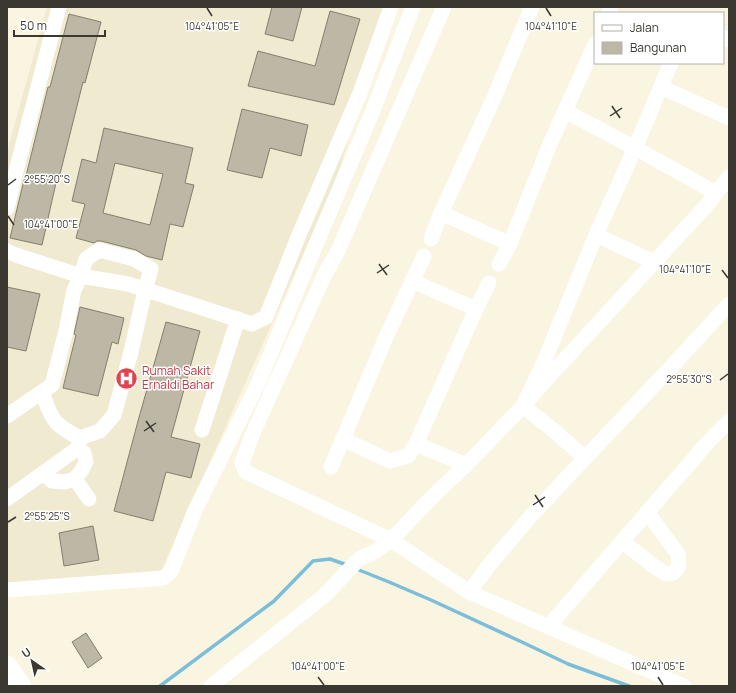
<svg xmlns="http://www.w3.org/2000/svg" width="736" height="693" font-family="Manrope,sans-serif">
  <style>
    .built { fill: #efead0 }
    .lines { fill: none; stroke-linecap: round; stroke-linejoin: round }
    .stream { stroke: #7cbdda; stroke-width: 3.5 }
    .building { fill: #bcb8a5; stroke: #837f6d; fill-rule: evenodd }
    .minor { stroke: #fff; stroke-width: 15 }
    .highway { stroke: #fff; stroke-width: 22 }
    .ticks { fill: none; stroke: #3a3831; stroke-width: 1.5 }
    .labels { text-anchor: middle; stroke-width: 3; stroke-linejoin: round; paint-order: stroke }
    .health-label { font-size: 12px; fill: #be3a42; stroke: #fff; text-anchor: start }
    .ticks-label { font-size: 10px; text-anchor: middle; fill: #3a3831; stroke: #fff; stroke-width: 3; stroke-linejoin: round; paint-order: stroke }
  </style>
  <rect width="100%" height="100%" fill="#f9f5e1"/>
  <polygon class="built" points="47,7 390,7 335,183 160,573 7,585 7,152"/>
  <g class="lines">
    <g class="stream">
      <polyline points="354,568 389,582 431,600 524,643 568,664 629,686"/>
      <polyline points="160,686 274,601 313,561 330,559 347,565"/>
    </g>
  </g>
  <g class="building">
    <polygon points="272,7 302,7 293,41 265,34"/>
    <polygon points="330,11 360,19 334,105 248,86 258,51 315,66"/>
    <polygon points="69,14 101,22 85,83 83,82 60,174 58,174 42,245 10,238 24,180 25,180 48,87 50,87"/>
    <polygon points="242,109 308,125 301,156 270,148 262,178 227,170"/>
    <path d="M104,128L193,148L185,183L194,185L183,227L170,224L162,260L146,256L136,250L101,241H97L94,243L76,238L85,204L72,201L82,159L96,163ZM115,163L163,174L150,225L103,213Z"/>
    <polygon points="7,287 40,294 26,351 7,347"/>
    <polygon points="80,307 124,318 118,344 112,342 98,396 63,388 76,335 74,334"/>
    <polygon points="166,322 200,331 171,437 200,444 191,478 166,472 153,521 114,511 138,421"/>
    <polygon points="93,526 99,560 64,566 59,533"/>
    <polygon points="86,633 102,658 88,668 72,642"/>
  </g>
  <g class="lines">
    <g class="minor">
      <polyline points="444,7 337,253 325,274 253,433 242,463 246,472 391,540 469,592 490,564 530,517 585,458 552,429 523,406 544,362 596,235 635,148 565,111 550,144 510,244 499,264"/>
      <polyline points="609,13 611,7"/>
      <polyline points="723,37 729,40"/>
      <polyline points="671,63 635,148 716,193"/>
      <polyline points="661,87 729,118"/>
      <polyline points="565,111 595,44"/>
      <polyline points="7,208 16,171 59,7"/>
      <polyline points="441,213 510,244"/>
      <polyline points="596,235 654,262"/>
      <polyline points="431,239 441,213 493,100 532,7"/>
      <polyline points="7,251 16,255 81,276 128,284 252,324 266,317 299,235 360,93 391,7"/>
      <polyline points="412,281 476,309"/>
      <polyline points="7,416 52,385 66,331 74,290 81,276 86,259 99,250 134,259 151,269 145,290 131,352 114,415 100,431 80,438"/>
      <polyline points="202,430 238,319"/>
      <polyline points="416,444 408,456 390,461 343,439 386,337 424,256"/>
      <polyline points="585,458 674,364 729,304"/>
      <polyline points="466,465 416,444 476,309 489,283"/>
      <polyline points="331,467 343,439"/>
      <polyline points="44,474 52,481 65,482 75,479 82,470 86,462 84,453 78,448"/>
      <polyline points="75,479 89,499"/>
      <path d="M7,499L78,448L80,438C72,434 62,429 56,422C49,414 46,402 42,392"/>
      <path d="M622,541L651,564L666,574C669,573 671,574 673,573C680,569 679,561 678,554L647,512"/>
      <polyline points="7,590 163,578 171,572 195,510 257,386 325,223 372,113 413,7"/>
      <polyline points="469,592 684,686"/>
      <polyline points="548,627 709,441 729,421"/>
      <polyline points="211,686 325,595 359,559 376,551 391,540 434,495 466,465 523,406 544,382 705,207 729,177"/>
    </g>
    <polyline class="highway" points="7,667 20,686"/>
  </g>
  <path class="ticks" d="M207,8L212,16M546,8L551,16M612,106L620,118M610,116L622,108M8,185L16,179M8,216L14,225M379,264L387,275M722,270L728,278M377,273L389,265M720,380L728,374M146,421L154,432M144,431L156,423M535,495L543,507M533,505L545,497M8,522L16,517M318,677L324,685M658,677L663,685"/>
  <defs>
    <symbol id="hospital-disc" viewBox="-11 -11 22 22"><circle r="9.5" fill="#e0444e" stroke="#fff"/><path d="M-5-5h3v3.5h4V-5h3V5h-3V1.5h-4V5h-3Z" fill="#fff"/></symbol>
  </defs>
  <g fill-rule="evenodd">
    <use href="#hospital-disc" x="114" y="366" width="25" height="25"/>
  </g>
  <g class="labels">
    <g class="health-label">
      <text x="142" y="375">Rumah Sakit<tspan x="142" dy="14">Ernaldi Bahar</tspan></text>
    </g>
  </g>
  <g class="ticks-label">
    <text x="212" y="30">104°41'05"E</text>
    <text x="551" y="30">104°41'10"E</text>
    <text x="47" y="183">2°55'20"S</text>
    <text x="51" y="228">104°41'00"E</text>
    <text x="685" y="273">104°41'10"E</text>
    <text x="689" y="383">2°55'30"S</text>
    <text x="47" y="520">2°55'25"S</text>
    <text x="318" y="670">104°41'00"E</text>
    <text x="658" y="670">104°41'05"E</text>
  </g>
  <rect width="736" height="693" fill="none" stroke="#3a3831" stroke-width="16"/>
  <rect x="594" y="12" width="130" height="52" fill="#ffffff" stroke="#b0afad"/>
  <rect x="602" y="25" width="20" height="6" fill="#ffffff" stroke="#b0afad"/>
  <text x="630" y="32" font-size="12" fill="#3a3831">Jalan</text>
  <rect x="602" y="42" width="20" height="12" fill="#bcb8a5" stroke="#b0afad"/>
  <text x="630" y="52" font-size="12" fill="#3a3831">Bangunan</text>
  <g transform="translate(32 661) rotate(326)" stroke="#ffffff" stroke-width="3" paint-order="stroke">
  <path d="M0-3L7 15L0 10L-7 15Z" fill="#3a3831"/>
  <text y="-6" font-size="11" font-weight="bold" text-anchor="middle" fill="#3a3831">U</text>
  </g>
  <path d="M14 30v6h91v-6" fill="none" stroke="#3a3831" stroke-width="2"/>
  <text x="20" y="30" font-size="12" fill="#3a3831" stroke="#ffffff" stroke-width="3" paint-order="stroke">50 m</text>
</svg>
